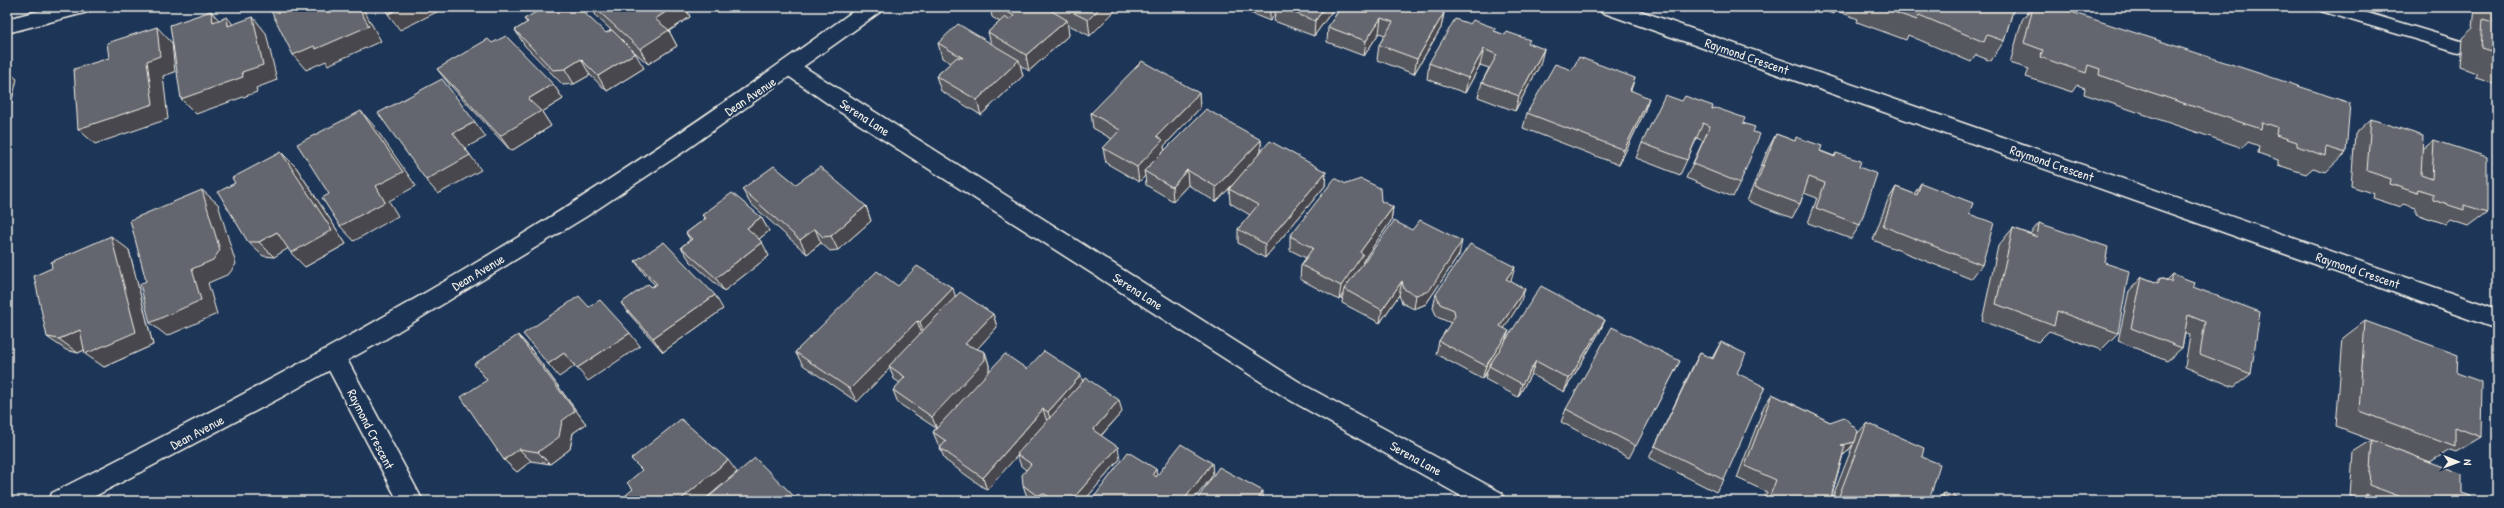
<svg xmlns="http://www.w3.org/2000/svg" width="2504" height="508" font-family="'Patrick Hand',sans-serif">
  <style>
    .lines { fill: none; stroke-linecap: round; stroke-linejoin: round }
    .lane-casing { stroke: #f4f1e8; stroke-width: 3 }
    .street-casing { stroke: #f4f1e8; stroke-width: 3 }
    .secondary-casing { stroke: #f4f1e8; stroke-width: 3 }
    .lane { fill: #1d3557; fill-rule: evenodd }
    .street { fill: #1d3557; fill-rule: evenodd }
    .secondary { fill: #1d3557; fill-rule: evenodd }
    .wall { fill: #56585f; stroke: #f4f1e8 }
    .shaded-wall { fill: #46474d; stroke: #f4f1e8 }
    .building { fill: #64666e; stroke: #f4f1e8 }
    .labels { text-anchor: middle; stroke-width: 3.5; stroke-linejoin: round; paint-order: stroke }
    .street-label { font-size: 13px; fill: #f4f1e8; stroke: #1d3557 }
  </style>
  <rect width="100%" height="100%" fill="#1d3557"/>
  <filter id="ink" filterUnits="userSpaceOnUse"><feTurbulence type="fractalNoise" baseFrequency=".025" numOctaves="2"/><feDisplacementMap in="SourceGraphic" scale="8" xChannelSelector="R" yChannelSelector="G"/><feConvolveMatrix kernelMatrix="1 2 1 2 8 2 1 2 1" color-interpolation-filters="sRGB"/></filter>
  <g filter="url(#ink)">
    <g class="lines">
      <defs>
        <polygon id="lane" points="2319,7 2348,7 2464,42 2467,46 2464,50 2458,52 2321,11"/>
        <g id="street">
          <polygon points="53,7 91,7 88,12 7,33 7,19"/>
          <polygon points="1598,7 1629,7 2497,309 2497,329 1601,12"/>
          <polygon points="791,60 798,63 1304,385 1502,493 1505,501 1470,501 1288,399 837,110 784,73 781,68 784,63"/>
          <polygon points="334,347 342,350 423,501 398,501 322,357 326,350"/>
        </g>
        <path id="secondary" d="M859,7H883L880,12L686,150L587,216L384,340L280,398L86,501H49L52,493C193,422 333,348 469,267C603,187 732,99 859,7Z"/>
      </defs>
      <use href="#lane" class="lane-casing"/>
      <use href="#street" class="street-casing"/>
      <use href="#secondary" class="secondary-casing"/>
      <use href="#lane" class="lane"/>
      <use href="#street" class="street"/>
      <use href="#secondary" class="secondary"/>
    </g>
    <g class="wall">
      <polygon points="591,7 686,7 690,17 669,31 677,46 648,64 629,47 644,68 607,91 590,75 574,84 563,85 525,46 515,30 527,23 524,19 606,33 611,30 597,17"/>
      <polygon points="990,7 1119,7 1090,36 1067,24 1069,35 1029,71 1020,65 1023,76 981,115 941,91 936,76 951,63 942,58 938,43 991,44 988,32 1000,22 992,17"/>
      <polygon points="1235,7 1335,7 1314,36 1274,21 1275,14 1270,21"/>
      <polygon points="1341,7 1432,7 1432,9 1444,13 1441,28 1414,74 1377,60 1379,45 1385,35 1379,33 1364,56 1327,42 1328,27"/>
      <polygon points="1814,7 2014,7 2004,41 1991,61 1976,55 1971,62 1908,35 1906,40 1857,22 1858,19 1835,10 1833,14"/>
      <polygon points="2031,7 2056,7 2346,153 2326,172 2313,168 2306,174 2278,165 2278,160 2258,153 2259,146 2248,142 2243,148 2084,94 2085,88 2077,85 2072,92 2026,77 2029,69 2010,63 2022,20"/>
      <polygon points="2475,7 2497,7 2497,85 2476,78 2476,73 2460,67 2462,38 2473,28"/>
      <polygon points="1470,24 1495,28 1494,31 1529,44 1540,65 1515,111 1478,97 1482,82 1489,68 1480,65 1465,93 1427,79 1429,63"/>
      <polygon points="492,43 553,84 563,99 542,112 551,126 511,151 449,84 437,69"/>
      <polygon points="1572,70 1631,91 1644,113 1619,165 1523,128 1527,113"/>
      <polygon points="1199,93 1200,108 1164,146 1164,150 1261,140 1261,153 1326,172 1325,186 1265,258 1238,243 1238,229 1250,215 1230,203 1229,189 1237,180 1216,202 1188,185 1173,201 1146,185 1145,176 1139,182 1106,163 1103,148 1112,139 1093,128 1091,113"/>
      <polygon points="1682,101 1712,109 1753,132 1740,183 1733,197 1686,178 1703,141 1697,138 1680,175 1636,158 1642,143"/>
      <polygon points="2371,119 2422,150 2434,140 2487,212 2468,226 2450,220 2446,224 2416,214 2416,208 2403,204 2400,207 2373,198 2374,194 2351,186 2355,134"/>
      <polygon points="1776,134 1834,156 1836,153 1859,167 1860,225 1851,239 1808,223 1817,198 1804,193 1800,204 1792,218 1747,201 1768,149"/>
      <polygon points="281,152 296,167 346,244 305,267 288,248 274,257 263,256 248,242 235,183"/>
      <polygon points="1921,183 1969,214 1982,265 1971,279 1873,240 1887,202 1896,187 1914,194"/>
      <polygon points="742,189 866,206 871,221 838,250 830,251 821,243 807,254 750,203"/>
      <polygon points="1381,201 1393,207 1391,221 1363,261 1362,264 1459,255 1426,304 1414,309 1402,303 1399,295 1380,323 1342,303 1343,294 1339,300 1300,279 1301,265 1306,258 1290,250 1290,236"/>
      <polygon points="702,215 761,217 769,231 759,239 769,256 724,291 690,261 681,247 690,240 686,233 705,219"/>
      <polygon points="2039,223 2105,263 2118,333 2101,350 2049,331 2038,342 1982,321 1998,246 2013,228 2030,234"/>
      <polygon points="129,250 153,345 104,367 84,350 78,353 66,350 47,337"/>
      <polygon points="635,261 723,309 663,352 631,316 621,303 655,285 645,275"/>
      <polygon points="2173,274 2193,287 2251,374 2234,387 2185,367 2190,335 2185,333 2182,348 2167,361 2118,341 2129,291 2142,277 2155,282 2160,278 2167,280"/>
      <polygon points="1510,281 1520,303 1504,328 1506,340 1605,320 1599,333 1564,392 1531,374 1518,397 1485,379 1487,371 1482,379 1436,354 1439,341 1451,323 1437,317 1433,308 1436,294"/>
      <polygon points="898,286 956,296 993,314 997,327 977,349 985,352 989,365 989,371 1027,369 1083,381 1122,412 1101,436 1120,459 1084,501 1032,501 1027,497 1023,485 1026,470 1021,466 1017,455 987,490 945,460 940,448 941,446 938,444 933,432 936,428 898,403 893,390 900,383 894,379 890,368 857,402 803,365 795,352"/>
      <polygon points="2365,321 2457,373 2481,437 2456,452 2450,450 2430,462 2336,427 2343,338"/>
      <polygon points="518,335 530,348 586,424 573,433 570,449 550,464 531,461 517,472 504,460 487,380"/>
      <polygon points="1721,342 1737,373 1724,480 1716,492 1649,458 1693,366 1700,353 1712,358"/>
      <polygon points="1680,361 1629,458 1561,422 1566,409"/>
      <polygon points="1772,394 1830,422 1857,434 1867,423 1922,457 1929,501 1831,501 1853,445 1845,454 1843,455 1830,501 1763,501 1767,492 1737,478 1764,406"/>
      <polygon points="2372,440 2462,493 2471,501 2354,501 2357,499 2350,496 2353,452"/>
      <polygon points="1944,493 1964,501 1936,501"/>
    </g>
    <g class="shaded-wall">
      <polygon points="358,7 362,7 381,41 328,65 326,61 306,70 293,55"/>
      <polygon points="403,7 447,7 400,30 388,14"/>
      <polygon points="673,7 686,7 690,17 669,31 677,46 648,64 640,49 655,19"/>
      <polygon points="1101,7 1119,7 1090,36 1088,20"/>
      <polygon points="1273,7 1275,7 1275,14 1270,21 1270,12"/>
      <polygon points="1325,7 1335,7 1314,36 1315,21"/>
      <polygon points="211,11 225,27 213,22"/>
      <polygon points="1444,13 1441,28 1414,74 1417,59"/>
      <polygon points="227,17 240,33 228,26"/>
      <polygon points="253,17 266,33 277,80 256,88 257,92 196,114 181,99 242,72"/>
      <polygon points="1381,18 1379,33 1364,56 1366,41"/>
      <polygon points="1067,20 1069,35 1029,71 1026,55"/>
      <polygon points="157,27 172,43 175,72 163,76 168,119 95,144 78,129 147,61"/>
      <polygon points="1484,49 1480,65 1465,93 1468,78"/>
      <polygon points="1544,49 1540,65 1515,111 1519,96"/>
      <polygon points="635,53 644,68 607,91 598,76"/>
      <polygon points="581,59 590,75 574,84 565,69"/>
      <polygon points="1019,60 1023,76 981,115 977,100"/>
      <polygon points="7,71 17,79 7,122"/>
      <polygon points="1635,78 1630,93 1630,90"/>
      <polygon points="553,84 563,99 542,112 551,126 511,151 500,136 528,99"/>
      <polygon points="1199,93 1200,108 1164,146 1165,154 1144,171 1145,176 1139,182 1137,167 1157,136"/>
      <polygon points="1649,98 1644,113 1619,165 1624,150"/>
      <polygon points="361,111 374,126 416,186 389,201 398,216 354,241 340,226 376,186"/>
      <polygon points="475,122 486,137 465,148 481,170 438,194 426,180 453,133"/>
      <polygon points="1261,140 1261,155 1216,202 1216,187"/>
      <polygon points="281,152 296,167 346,244 305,267 291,253"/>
      <polygon points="1187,170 1188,185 1173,201 1172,187"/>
      <polygon points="1326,172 1325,186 1265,258 1265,244"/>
      <polygon points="202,190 218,204 236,264 229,274 208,283 217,314 167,336 150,323"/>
      <polygon points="866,206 871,221 838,250 831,236"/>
      <polygon points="1393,207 1391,221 1363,261 1362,268 1344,289 1343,294 1339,300 1341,286 1360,252"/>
      <polygon points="761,217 769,231 754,243 747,228"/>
      <polygon points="815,229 821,243 807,254 800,240"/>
      <polygon points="277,232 292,246 274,257 259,242"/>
      <polygon points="111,236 129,250 153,345 104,367 85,354"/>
      <polygon points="1462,241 1459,255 1426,304 1414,309 1416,295"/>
      <polygon points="762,242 769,256 724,291 716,278"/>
      <polygon points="1515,267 1511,281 1502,293 1506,279"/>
      <polygon points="1402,281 1399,295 1380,323 1382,310"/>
      <polygon points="953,288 957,302 925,336 920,322"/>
      <polygon points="1525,289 1520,303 1497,340 1500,326"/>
      <polygon points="715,295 723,309 663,352 653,338"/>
      <polygon points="993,314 997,327 970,357 965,344"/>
      <polygon points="1605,320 1599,333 1564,392 1569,379"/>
      <polygon points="917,321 922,334 889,366 890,368 857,402 850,389"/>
      <polygon points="80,330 99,343 78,353 59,339"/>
      <polygon points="1509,331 1504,344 1489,366 1487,371 1482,379 1486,366"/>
      <polygon points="630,333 640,346 588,381 577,368"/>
      <polygon points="518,335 530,348 586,424 573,433 570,449 550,464 538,452"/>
      <polygon points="985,352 989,365 989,373 937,429 932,417"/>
      <polygon points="564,353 575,366 559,377 548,364"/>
      <polygon points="1536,361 1531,374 1518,397 1522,384"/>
      <polygon points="1081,375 1084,388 1052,425 1048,412"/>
      <polygon points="1119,400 1122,412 1095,442 1093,430"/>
      <polygon points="1043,409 1047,422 987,490 983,478"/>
      <polygon points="1855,442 1845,454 1831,457 1841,445"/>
      <polygon points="1118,447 1120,459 1084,501 1071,501"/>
      <polygon points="519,449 531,461 517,472 504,460"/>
      <polygon points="728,460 737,472 703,501 679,501"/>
      <polygon points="1212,463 1213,475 1193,501 1183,501"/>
      <polygon points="1156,469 1158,481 1153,474"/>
      <polygon points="1263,491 1263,501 1257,501"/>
    </g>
    <g class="building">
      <polygon points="269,7 358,7 369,26 316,49 314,46 293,55"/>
      <polygon points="384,7 403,7 388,14"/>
      <polygon points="545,7 578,7 606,33 612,30 635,53 598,76 581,59 565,69 553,70 515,30 528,22 524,19"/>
      <polygon points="594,7 673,7 655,19 669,30 640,49"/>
      <polygon points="999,7 1045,7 1067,20 1026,55 988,32 1005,17 1009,20 1014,16"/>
      <polygon points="1062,7 1101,7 1088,20"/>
      <polygon points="1258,7 1273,7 1270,12"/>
      <polygon points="1279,7 1325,7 1315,21"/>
      <polygon points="1341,7 1430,7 1430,8 1444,13 1417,59 1379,45 1393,22 1381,18 1366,41 1328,27"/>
      <polygon points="1879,7 2014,7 2004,41 1987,35 1984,42 1919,15 1917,20"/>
      <polygon points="2033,7 2056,7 2350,103 2346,153 2326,147 2325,156 2297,146 2297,142 2276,135 2277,127 2262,122 2261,129 2099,75 2100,69 2088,65 2086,73 2040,57 2043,50 2024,43"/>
      <polygon points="2495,7 2497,7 2497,53 2481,48 2483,19 2493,22"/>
      <polygon points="211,11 213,22 227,17 228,26 253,17 263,65 242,72 243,77 181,99 170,25"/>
      <polygon points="1455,19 1470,24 1473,20 1495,28 1494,31 1505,35 1507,32 1530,40 1528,43 1544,49 1519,96 1482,82 1497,55 1484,49 1468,78 1429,63"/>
      <polygon points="958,24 1019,60 977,100 936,76 957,57 963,58 938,43"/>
      <polygon points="157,27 160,56 147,61 153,104 78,129 74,69 109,58 107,43"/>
      <polygon points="506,36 553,84 528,99 541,111 500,136 437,69 488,39 492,43"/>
      <polygon points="1579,57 1635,78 1630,90 1649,98 1624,150 1527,113 1555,64 1572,70"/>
      <polygon points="1142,61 1199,93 1157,136 1163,140 1137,167 1103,148 1120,130 1091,113"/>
      <polygon points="442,79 475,122 453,133 470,155 426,180 378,113"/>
      <polygon points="1665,95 1682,101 1685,96 1713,106 1712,109 1716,108 1745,118 1743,123 1755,127 1753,132 1760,134 1740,183 1693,164 1710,126 1703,123 1687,160 1642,143"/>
      <polygon points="1206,109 1261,140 1216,187 1187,170 1172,187 1144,171"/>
      <polygon points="361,111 403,172 376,186 385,202 340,226 322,198 329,194 297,144"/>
      <polygon points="2371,119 2423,136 2421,175 2432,179 2434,140 2487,157 2487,212 2464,205 2464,210 2433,200 2433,194 2418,189 2417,193 2390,184 2391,179 2367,171"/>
      <polygon points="1776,134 1795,141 1796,137 1822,146 1820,151 1835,157 1836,153 1861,161 1859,167 1877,174 1860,225 1816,208 1825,183 1809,177 1800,204 1755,187"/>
      <polygon points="1270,141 1326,172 1265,244 1238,229 1258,205 1229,189"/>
      <polygon points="281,152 332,230 291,253 277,232 259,242 248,242 218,192 235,183 232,178"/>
      <polygon points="774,166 796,184 820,167 866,206 831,236 823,237 815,229 800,240 742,189"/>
      <polygon points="1335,178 1346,184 1361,179 1380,188 1381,201 1393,207 1360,252 1363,254 1341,286 1301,265 1313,248 1290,236"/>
      <polygon points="1921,183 1973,203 1969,214 1994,223 1982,265 1883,226 1896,187 1917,195"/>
      <polygon points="202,190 220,250 213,260 192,269 201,300 150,323 140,284 146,281 130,220"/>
      <polygon points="732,193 761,217 747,228 762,242 716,278 681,247 692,239 686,233 706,218 702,215"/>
      <polygon points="1420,220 1462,241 1429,291 1416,295 1404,289 1402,281 1382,310 1344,289 1394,221 1412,230"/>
      <polygon points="2039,223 2108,247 2105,263 2129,271 2118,333 2057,311 2054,326 1996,304 2013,228 2037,237"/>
      <polygon points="111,236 136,332 85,354 80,330 59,339 47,337 34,276 52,268 51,262"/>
      <polygon points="664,242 715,295 653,338 621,303 648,284 652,287 657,284 635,261"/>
      <polygon points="1470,244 1515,267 1506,279 1525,289 1500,326 1509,331 1486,366 1439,341 1455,316 1454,310 1440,304 1436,294"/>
      <polygon points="917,266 953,288 920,322 917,321 850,389 795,352 877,271 898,286"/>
      <polygon points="2173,274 2194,282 2193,287 2260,312 2251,374 2200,354 2205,322 2188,315 2182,348 2131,328 2142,277 2158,283 2160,278 2171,282"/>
      <polygon points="1541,286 1605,320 1569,379 1536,361 1522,384 1489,366"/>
      <polygon points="960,292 993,314 965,344 985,352 985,360 932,417 893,390 905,377 889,366"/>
      <polygon points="579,296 589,307 600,300 630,333 577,368 564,353 548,364 523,334"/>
      <polygon points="2365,321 2458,355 2457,373 2482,382 2481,437 2455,427 2455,447 2359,411"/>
      <polygon points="1612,327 1680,361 1636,446 1566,409"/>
      <polygon points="518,335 575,411 562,421 559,437 538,452 519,449 504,460 461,397 487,380 474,364"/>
      <polygon points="1721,342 1746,354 1737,373 1765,387 1724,480 1655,446 1700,353 1713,359"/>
      <polygon points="1044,351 1081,375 1048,412 1043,409 983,478 940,448 946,441 933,432 1005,354 1027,369"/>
      <polygon points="1086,378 1119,400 1093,430 1118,447 1071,501 1054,501 1045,494 1036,495 1023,485 1022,475 1031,464 1017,454"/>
      <polygon points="1772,394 1830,422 1844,417 1858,431 1855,442 1841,445 1845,446 1830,501 1768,501 1776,480 1745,466"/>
      <polygon points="681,419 728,460 679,501 619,501 633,489 627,483 642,470 631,459"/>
      <polygon points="1867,423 1924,448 1922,457 1940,464 1929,501 1837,501"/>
      <polygon points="2372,440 2462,474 2462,493 2471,496 2471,501 2412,501 2369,485"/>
      <polygon points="1181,444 1212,463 1183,501 1091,501 1128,452 1156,469 1153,474 1156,477"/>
      <polygon points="755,458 799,501 704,501"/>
      <polygon points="1219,467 1263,491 1257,501 1196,501"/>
      <polygon points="1944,493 1964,501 1942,501"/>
      <polygon points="2366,494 2384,501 2365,501"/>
      <polygon points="823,498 825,501 820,501"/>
    </g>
  </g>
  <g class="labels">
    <g class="street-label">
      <text transform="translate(1747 56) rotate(19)" y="5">Raymond Crescent</text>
      <text transform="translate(750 96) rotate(-34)" y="5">Dean Avenue</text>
      <text transform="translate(865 117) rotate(33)" y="5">Serena Lane</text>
      <text transform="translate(2052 163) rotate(19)" y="5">Raymond Crescent</text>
      <text transform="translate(2358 270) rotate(19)" y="5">Raymond Crescent</text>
      <text transform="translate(478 272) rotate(-31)" y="5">Dean Avenue</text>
      <text transform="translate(1138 291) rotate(33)" y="5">Serena Lane</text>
      <text transform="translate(371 429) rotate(63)" y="5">Raymond Crescent</text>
      <text transform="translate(197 432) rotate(-28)" y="5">Dean Avenue</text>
      <text transform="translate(1416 458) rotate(29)" y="5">Serena Lane</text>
    </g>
  </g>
  <rect width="2504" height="508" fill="none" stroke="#1d3557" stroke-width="24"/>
  <rect x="12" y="12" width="2480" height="484" fill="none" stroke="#f4f1e8" stroke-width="1.5" filter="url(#ink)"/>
  <g transform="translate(2458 462) rotate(91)" stroke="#1d3557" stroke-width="3" paint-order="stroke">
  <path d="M0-3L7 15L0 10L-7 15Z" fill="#f4f1e8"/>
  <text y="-6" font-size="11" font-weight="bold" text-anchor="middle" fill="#f4f1e8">N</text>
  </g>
</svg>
